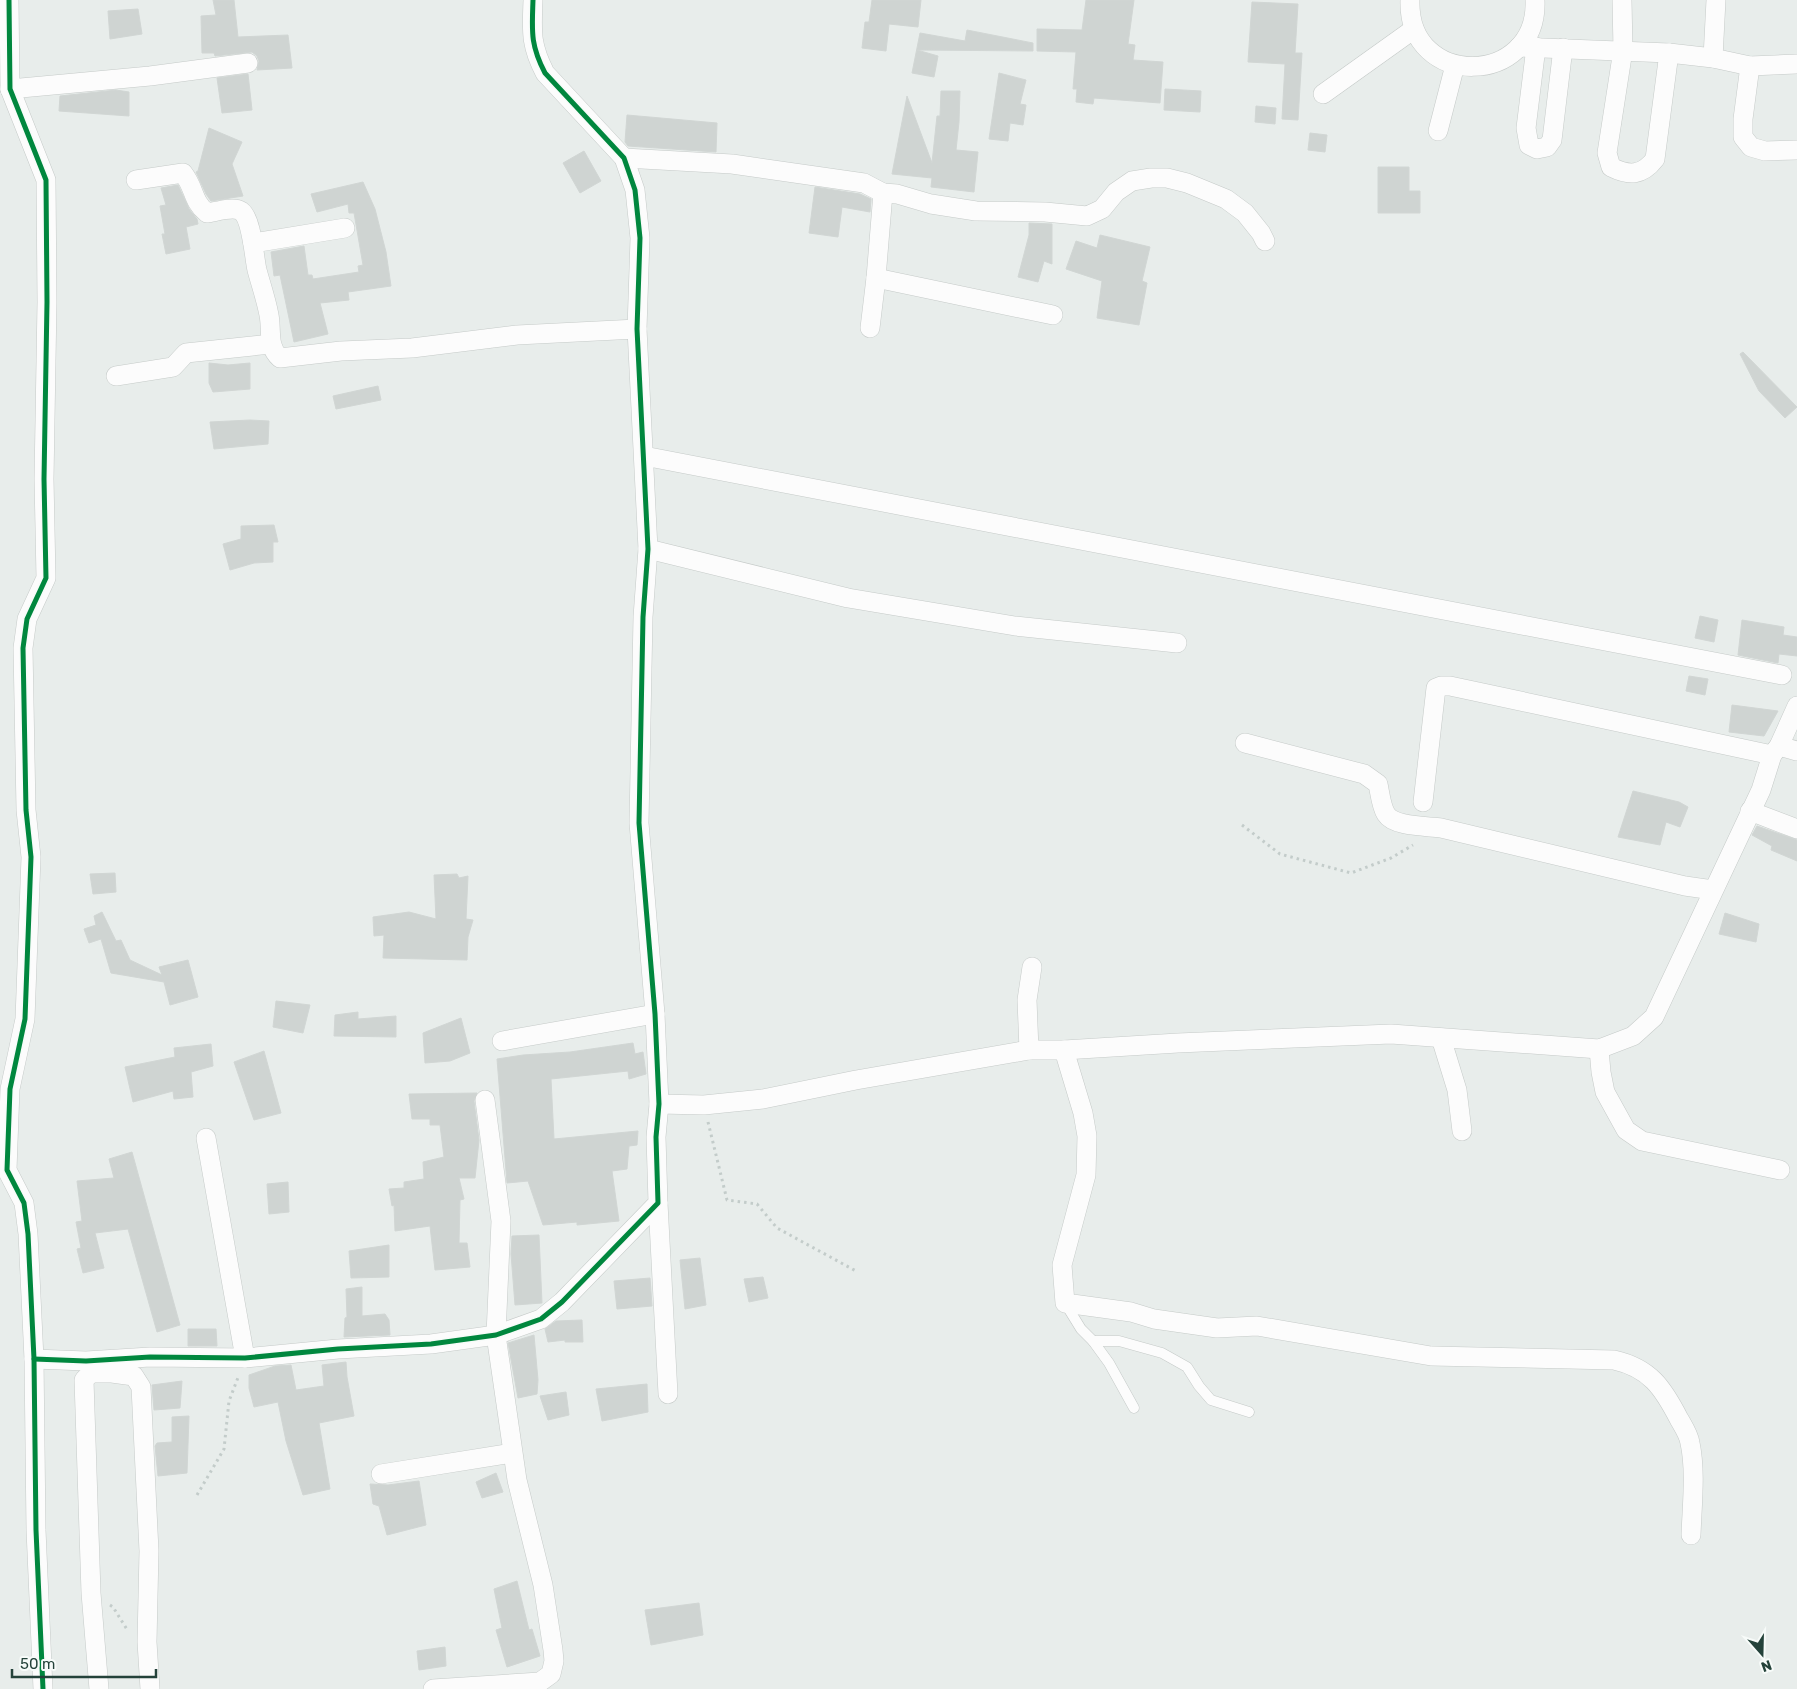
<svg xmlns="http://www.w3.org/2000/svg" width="1797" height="1689" font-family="Rubik,sans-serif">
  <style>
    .building { fill: #cfd4d2; stroke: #d1d6d4 }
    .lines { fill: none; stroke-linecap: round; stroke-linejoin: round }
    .service-casing { stroke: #c5cac8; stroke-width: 11 }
    .minor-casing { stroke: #c5cac8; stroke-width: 20 }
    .path { stroke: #c3ccca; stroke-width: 3; stroke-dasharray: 2.5 4; stroke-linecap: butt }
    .service { stroke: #fcfcfc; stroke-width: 10 }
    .minor { stroke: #fcfcfc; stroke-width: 19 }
    .cycleway-casing { stroke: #f7fbf9; stroke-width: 8 }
    .cycleway { stroke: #00873e; stroke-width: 5 }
  </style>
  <rect width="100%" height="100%" fill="#e8edeb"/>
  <g class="building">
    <polygon points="213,0 234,0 238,37 288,35 292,68 257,70 259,61 257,56 252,52 215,56 214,53 202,53 201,16 216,15"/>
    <polygon points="872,0 921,0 918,27 889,24 886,51 862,48 865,22 869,22"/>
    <polygon points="1086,0 1134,0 1128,44 1135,45 1133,60 1163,62 1160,103 1094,98 1093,104 1076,102 1077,89 1073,89 1076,52 1037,51 1037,29 1082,30"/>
    <polygon points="1252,2 1298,4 1295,53 1302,53 1298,120 1282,119 1285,64 1248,62"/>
    <polygon points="138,9 142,34 110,39 108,11"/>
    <polygon points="967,30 1033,43 1033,51 917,50 938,56 934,77 912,73 920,33 965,41"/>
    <polygon points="999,73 1026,80 1020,104 1026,105 1023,125 1010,123 1008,141 989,139"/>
    <polygon points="248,74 252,110 222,113 217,78"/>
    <polygon points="1165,89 1201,91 1200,112 1164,110"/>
    <polygon points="116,90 129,92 129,116 59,111 60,96"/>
    <polygon points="941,91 960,91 959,122 956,150 978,152 974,192 931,187 932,178 892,174 907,96 932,163 937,116 940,116"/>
    <polygon points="1256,106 1276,108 1275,124 1255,122"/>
    <polygon points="627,115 717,123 716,152 628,146 625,142"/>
    <polygon points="209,128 242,142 232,164 243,196 211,201 206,194 196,172 198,171"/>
    <polygon points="1310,133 1327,135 1325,152 1308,150"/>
    <polygon points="584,151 601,181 580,193 563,163"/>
    <polygon points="1378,167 1409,167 1409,191 1420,191 1420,213 1378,213"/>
    <polygon points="363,182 375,209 386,252 391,286 348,292 349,300 320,303 328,334 294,342 280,275 274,276 271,252 304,246 308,275 312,275 313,279 359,272 358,266 363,265 354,213 349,213 348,204 317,212 311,194"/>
    <polygon points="178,185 189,209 197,219 198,224 186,227 190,249 166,254 162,234 165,234 160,206 166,205 161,188"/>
    <polygon points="815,187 860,194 871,199 870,212 842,207 838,237 809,233"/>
    <polygon points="1029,223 1052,224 1052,264 1044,261 1038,282 1018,277 1029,235"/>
    <polygon points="1100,235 1150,247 1142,281 1147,283 1139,325 1097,318 1102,281 1066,269 1076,241 1097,248"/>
    <polygon points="1743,352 1797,407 1785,418 1759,391 1740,354"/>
    <polygon points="209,363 228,365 250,363 250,389 213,392 209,383"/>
    <polygon points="378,386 381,400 336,409 333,396"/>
    <polygon points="250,420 269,421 268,444 214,449 210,422"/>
    <polygon points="274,525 278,542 273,542 273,562 254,563 230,570 223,544 241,539 241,526"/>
    <polygon points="1700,616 1718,620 1714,642 1695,638"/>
    <polygon points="1742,620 1784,627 1783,635 1797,637 1797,656 1779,654 1778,663 1738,655"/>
    <polygon points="1689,676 1708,679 1705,695 1686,691"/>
    <polygon points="1732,705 1778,711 1764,736 1729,732"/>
    <polygon points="1633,791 1679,802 1688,807 1680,827 1666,822 1660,845 1618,837"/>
    <polygon points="1757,826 1797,840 1797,861 1771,850 1772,846 1752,835"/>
    <polygon points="115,873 116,892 93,894 90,874"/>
    <polygon points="457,874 459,878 468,876 466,919 473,920 468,937 467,960 383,958 384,935 374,936 373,917 409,912 436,919 434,875"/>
    <polygon points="102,912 116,941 121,940 130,960 162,975 159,967 188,960 198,997 170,1005 164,982 111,973 101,939 89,943 84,929 96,925 94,916"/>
    <polygon points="1725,913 1759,924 1756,942 1719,934"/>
    <polygon points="276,1001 310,1005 303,1033 273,1027"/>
    <polygon points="358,1012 358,1019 396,1016 396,1037 334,1036 335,1015"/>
    <polygon points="461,1018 470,1053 450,1061 425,1063 423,1033"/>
    <polygon points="633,1043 635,1054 643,1052 646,1074 629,1079 628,1071 551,1079 554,1139 638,1131 637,1145 629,1146 627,1169 612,1171 619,1221 577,1225 577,1222 543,1225 528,1181 507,1183 497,1059 523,1055 570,1052"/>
    <polygon points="211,1044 213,1066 191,1072 193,1097 174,1099 173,1091 133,1102 125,1067 175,1057 174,1048"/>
    <polygon points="264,1051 281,1113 254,1120 234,1062"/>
    <polygon points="477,1093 474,1101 479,1140 475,1178 459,1178 464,1199 460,1200 459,1243 467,1243 470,1267 435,1270 430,1226 395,1231 394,1205 392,1206 389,1189 404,1188 404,1182 424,1179 423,1162 444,1157 440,1125 430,1125 430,1119 412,1119 409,1094"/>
    <polygon points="132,1152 180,1325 157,1332 128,1229 95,1233 104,1268 83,1273 77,1249 81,1248 76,1222 82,1221 77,1181 114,1178 109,1159"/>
    <polygon points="288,1182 289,1212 269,1214 267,1184"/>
    <polygon points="539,1235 542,1303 515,1305 511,1254 512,1236"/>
    <polygon points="389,1245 389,1277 351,1278 349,1251"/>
    <polygon points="700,1258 706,1305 685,1309 680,1260"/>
    <polygon points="763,1277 768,1298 749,1302 744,1279"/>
    <polygon points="650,1278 652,1306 617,1309 614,1281"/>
    <polygon points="362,1287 362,1316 385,1314 389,1320 390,1335 344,1337 345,1318 347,1317 346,1289"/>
    <polygon points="582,1320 583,1342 565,1342 565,1340 548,1342 545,1329 556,1321"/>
    <polygon points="188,1329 216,1329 217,1346 188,1346"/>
    <polygon points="534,1335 538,1380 537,1394 518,1398 508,1343"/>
    <polygon points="346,1362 347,1377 354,1416 319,1423 330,1489 303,1495 286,1441 278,1402 254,1407 249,1388 249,1375 275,1366 291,1365 296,1390 324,1386 322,1365"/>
    <polygon points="182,1381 180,1408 154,1410 152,1385"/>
    <polygon points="647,1384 648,1412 602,1421 596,1389"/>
    <polygon points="566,1392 569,1415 548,1420 540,1396"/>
    <polygon points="189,1416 187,1473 158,1476 155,1446 157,1443 172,1442 172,1417"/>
    <polygon points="496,1473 503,1492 482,1498 476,1482"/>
    <polygon points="419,1481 426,1525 387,1535 379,1506 373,1504 370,1484 388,1485"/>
    <polygon points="517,1581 529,1630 532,1629 540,1656 507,1667 496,1630 502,1628 494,1589"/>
    <polygon points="699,1603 703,1635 651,1645 645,1610"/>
    <polygon points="445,1647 446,1666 419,1670 417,1651"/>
  </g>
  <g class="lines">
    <defs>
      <g id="service">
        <polyline points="1065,1303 1081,1329 1093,1341 1109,1363 1134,1408"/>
        <polyline points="1093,1341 1119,1341 1162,1353 1187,1367 1199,1386 1211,1400 1249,1412"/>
      </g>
      <g id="minor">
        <polyline points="9,0 10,89 46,180 47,302 44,479 46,578 27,619 23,648 26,810 31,857 25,1019 10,1089 7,1170 24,1203 28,1234 34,1359 36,1530 43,1689"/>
        <path d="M1410,0C1407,90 1539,87 1535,0"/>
        <path d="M1622,0L1623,50L1607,153L1611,167C1629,176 1642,176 1655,159L1669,53"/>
        <polyline points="1519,47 1669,53 1713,58 1750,66 1797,64"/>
        <polyline points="1536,47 1526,128 1529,145 1537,149 1547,147 1552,140 1563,48"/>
        <polyline points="1713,58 1716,0"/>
        <polyline points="1750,66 1743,119 1743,137 1751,147 1765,151 1797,150"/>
        <polyline points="10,89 150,76 248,63"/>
        <polyline points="1323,94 1414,29"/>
        <polyline points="1438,131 1455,65"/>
        <polyline points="624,158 732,164 864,183 883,193 876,278 870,328"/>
        <path d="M136,180L183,173C195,188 192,201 207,213C215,212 233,206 241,211C252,219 254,257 257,270C261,285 266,299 269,315C272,330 267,347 280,358L341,351L412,348L517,335L637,329"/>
        <polyline points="883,193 897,194 931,204 976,211 1045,212 1087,216 1102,209 1116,192 1132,181 1151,178 1167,178 1187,183 1226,199 1245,213 1261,233 1265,241"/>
        <polyline points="253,243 345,228"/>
        <polyline points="876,278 1053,315"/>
        <polyline points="116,376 173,367 186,353 271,344"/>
        <polyline points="644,456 1782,675"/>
        <polyline points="648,549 848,598 1015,626 1177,643"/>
        <path d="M1245,743L1364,774L1378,784C1380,793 1381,806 1386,814C1394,827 1427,826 1441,828L1685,886L1713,890"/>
        <polyline points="1779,746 1797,751"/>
        <polyline points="1423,802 1436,688 1441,686 1450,686 1772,755"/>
        <polyline points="1750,811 1797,829"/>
        <polyline points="1441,1038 1457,1090 1462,1131"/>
        <polyline points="502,1041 655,1014"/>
        <polyline points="1599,1049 1601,1072 1605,1092 1626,1130 1642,1141 1780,1170"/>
        <polyline points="1029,1050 1027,1000 1032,967"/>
        <path d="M1064,1050L1083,1113L1087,1136L1086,1175L1062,1265L1065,1303L1131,1312L1154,1319L1217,1328L1257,1326L1431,1356L1614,1360C1650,1368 1663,1388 1679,1419C1683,1426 1689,1435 1690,1443C1696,1471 1692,1506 1691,1535"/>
        <polyline points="659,1104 704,1105 763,1099 856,1080 1029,1050 1064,1050 1178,1043 1391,1034 1599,1049 1633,1036 1654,1017 1761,790 1772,755 1779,746 1797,706"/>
        <polyline points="206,1138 245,1358"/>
        <polyline points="658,1203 668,1394"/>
        <path d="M34,1359L86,1361L150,1357L245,1358L338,1349L431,1344L496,1335L541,1319L562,1302L658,1203L656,1137L659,1104L655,1014L639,823L643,617L648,549L637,329L640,238L635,190L624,158L545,73C530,44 532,31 533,0"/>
        <polyline points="381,1474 512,1453"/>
        <polyline points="99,1689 91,1593 84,1380 91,1373 112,1373 134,1376 141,1387 149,1551 147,1642 150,1689"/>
        <polyline points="433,1689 540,1682 551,1674 554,1661 553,1650 543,1585 517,1480 496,1335 501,1221 485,1100"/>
      </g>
    </defs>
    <use href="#service" class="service-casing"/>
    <use href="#minor" class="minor-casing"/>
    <g class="path">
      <polyline points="1242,825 1280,854 1351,873 1391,858 1413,845"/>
      <polyline points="708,1122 727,1200 757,1204 777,1228 856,1271"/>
      <polyline points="197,1495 224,1449 229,1401 239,1375"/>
      <polyline points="110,1605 113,1607 128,1631"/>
    </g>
    <use href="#service" class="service"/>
    <use href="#minor" class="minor"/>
    <defs>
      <g id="cycleway">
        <polyline points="9,0 10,89 46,180 47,302 44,479 46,578 27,619 23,648 26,810 31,857 25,1019 10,1089 7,1170 24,1203 28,1234 34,1359 36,1530 43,1689"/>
        <path d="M34,1359L86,1361L150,1357L245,1358L338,1349L431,1344L496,1335L541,1319L562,1302L658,1203L656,1137L659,1104L655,1014L639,823L643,617L648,549L637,329L640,238L635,190L624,158L545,73C530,44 532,31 533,0"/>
      </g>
    </defs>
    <use href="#cycleway" class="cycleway-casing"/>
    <use href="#cycleway" class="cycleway"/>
  </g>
  <g transform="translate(1762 1654) rotate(160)" stroke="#f7fbf9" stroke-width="4" paint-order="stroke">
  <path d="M0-4L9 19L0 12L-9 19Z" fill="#24423a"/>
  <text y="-8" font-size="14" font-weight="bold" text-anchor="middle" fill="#24423a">N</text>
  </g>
  <path d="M12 1669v8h144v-8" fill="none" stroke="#24423a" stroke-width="2.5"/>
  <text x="20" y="1669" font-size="15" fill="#24423a" stroke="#f7fbf9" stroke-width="4" paint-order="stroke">50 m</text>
</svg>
